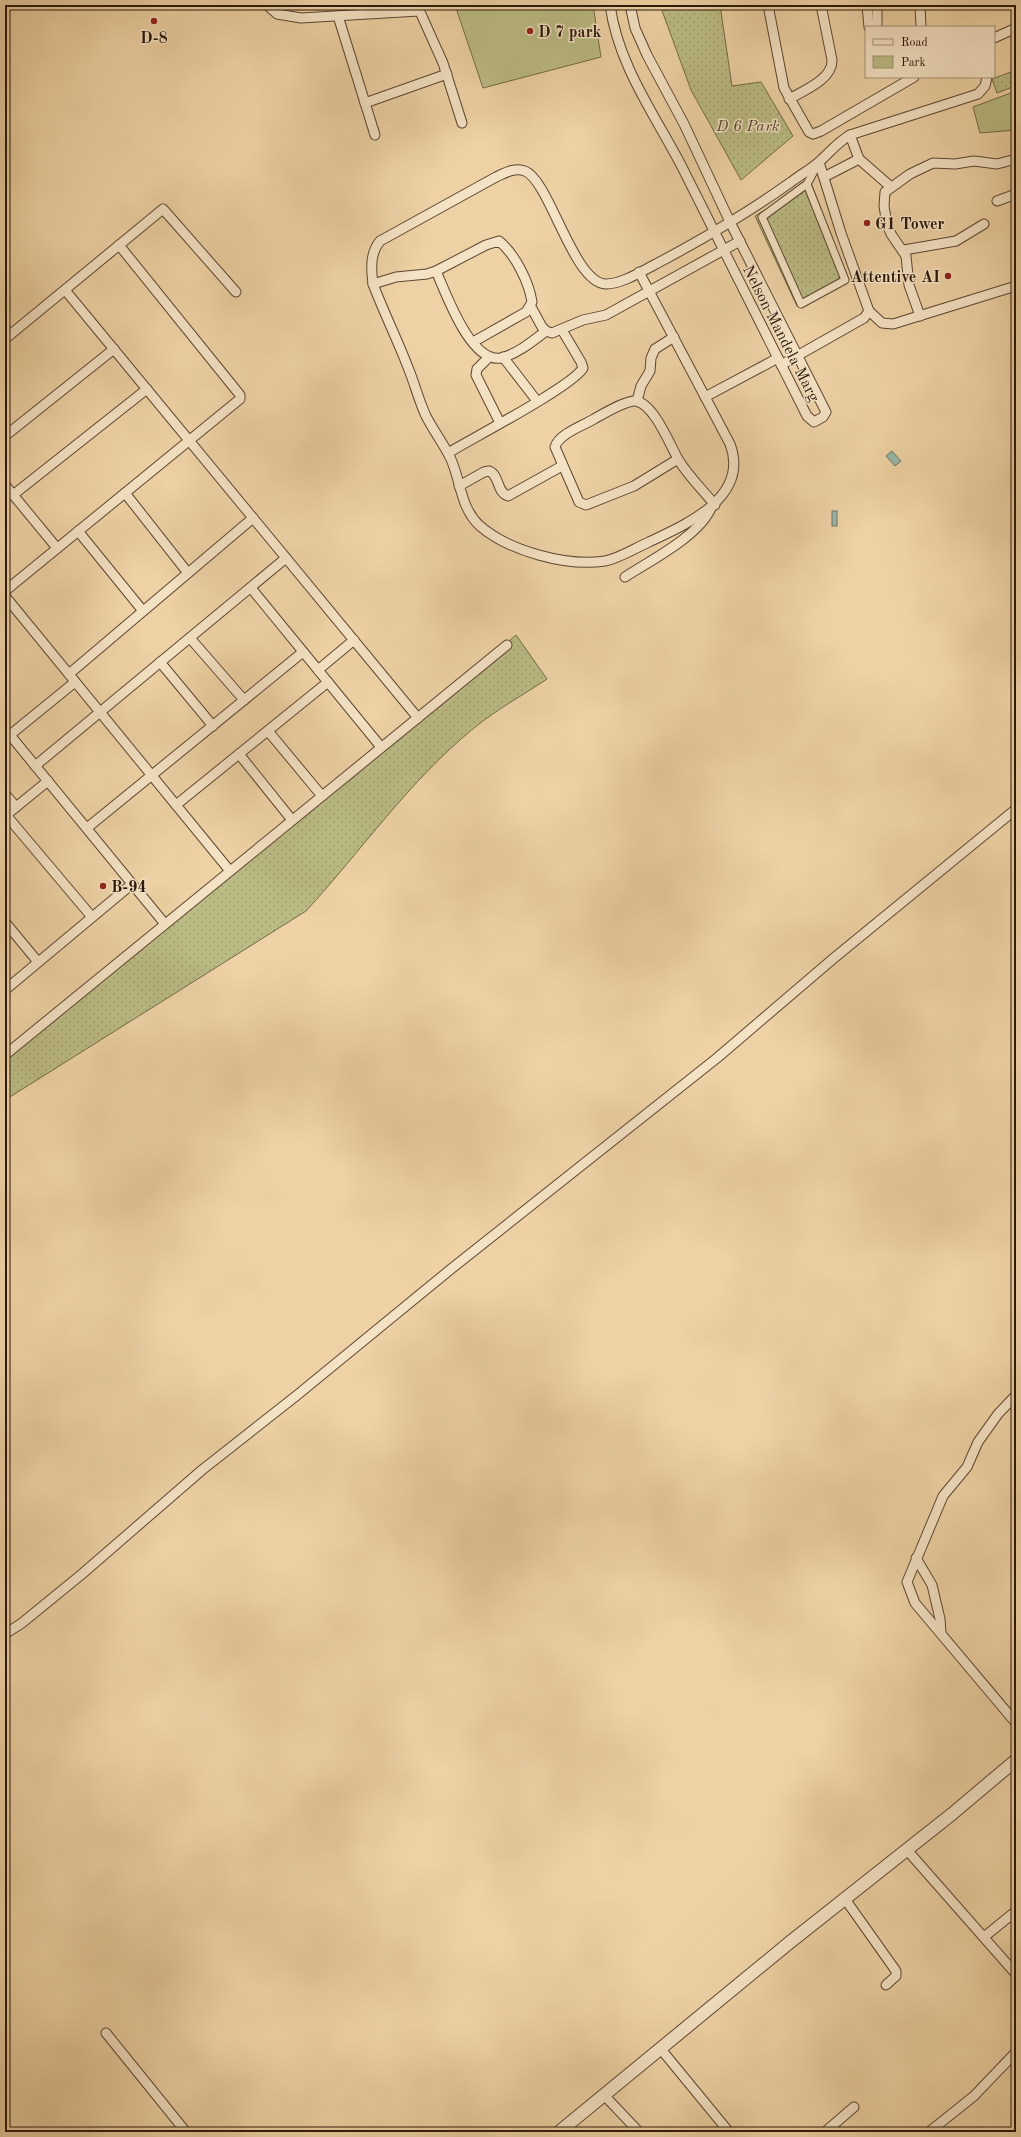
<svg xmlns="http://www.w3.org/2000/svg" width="1021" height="2137" font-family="'Old Standard TT',serif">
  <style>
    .green { fill: url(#green-dots); stroke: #736a46 }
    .pitch { fill: #bbbb84; stroke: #736a46 }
    .water { fill: #99b7a9; stroke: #6d7769 }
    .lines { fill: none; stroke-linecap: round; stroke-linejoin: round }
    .pedestrian-casing { stroke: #5c4630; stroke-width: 9 }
    .minor-casing { stroke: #5c4630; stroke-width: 11 }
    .tertiary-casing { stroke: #5c4630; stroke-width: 14 }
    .pedestrian { stroke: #f4e2c4; stroke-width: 7 }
    .minor { stroke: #f4e2c4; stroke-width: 9 }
    .tertiary { stroke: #f4e2c4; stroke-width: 12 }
    .poi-dot { fill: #8f2418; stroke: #f4e2c4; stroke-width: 1.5 }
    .labels { text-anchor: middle; stroke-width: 3; stroke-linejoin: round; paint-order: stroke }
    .poi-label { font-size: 16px; font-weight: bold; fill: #2b1809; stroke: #f4e2c4; text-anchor: start }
    .park-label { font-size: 16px; font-style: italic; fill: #56492e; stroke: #f4e2c4 }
    .street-label { font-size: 16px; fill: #2b1809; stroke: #f4e2c4 }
  </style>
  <defs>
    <pattern id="green-dots" width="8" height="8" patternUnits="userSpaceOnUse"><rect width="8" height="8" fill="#bbbb84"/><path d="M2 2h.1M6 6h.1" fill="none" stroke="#a1a071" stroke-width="1.8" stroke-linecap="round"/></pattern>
  </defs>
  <rect width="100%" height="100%" fill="#eed2a5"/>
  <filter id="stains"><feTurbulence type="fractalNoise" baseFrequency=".005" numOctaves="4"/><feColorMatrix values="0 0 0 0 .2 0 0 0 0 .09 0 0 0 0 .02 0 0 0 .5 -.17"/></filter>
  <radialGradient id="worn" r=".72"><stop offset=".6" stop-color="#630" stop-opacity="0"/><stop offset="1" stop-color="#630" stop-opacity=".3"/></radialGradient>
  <g class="green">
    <polygon points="660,5 720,5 732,86 761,82 793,136 741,180 691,90"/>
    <polygon points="1016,70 1016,88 1015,86 997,93 992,79"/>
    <polygon points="811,183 848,280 797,306 755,216"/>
    <path d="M516,635L547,679C523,695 496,710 474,728C409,781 362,850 306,911L5,1100V1061L350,776Z"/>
  </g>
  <g class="pitch">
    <polygon points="455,5 593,5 601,57 483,88"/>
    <polygon points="1016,91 1016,130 980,133 973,107"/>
  </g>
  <g class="water">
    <polygon points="892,451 901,461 895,466 886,456"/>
    <rect x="832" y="511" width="5" height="15"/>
  </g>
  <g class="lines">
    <defs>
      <polyline id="pedestrian" points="807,184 845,280 801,304 762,217 807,184 818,164"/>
      <g id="minor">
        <polyline points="267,5 277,14 301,18 419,11"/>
        <polyline points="417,5 443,63 462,123"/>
        <path d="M610,5C618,65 655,115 682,167C724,250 765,333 807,416L814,422L823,417L826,412L730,222L684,124L647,55L635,28L630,5"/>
        <polyline points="768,5 784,88 809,132 813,134 821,131 914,77"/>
        <polyline points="867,5 869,27"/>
        <polyline points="920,5 921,27"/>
        <polyline points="338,16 375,135"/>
        <polyline points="877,27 877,5"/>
        <polyline points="994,38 1016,28"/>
        <path d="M789,99C803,91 833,79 832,60L821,5"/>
        <polyline points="365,103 447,74"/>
        <polyline points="850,135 859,159"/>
        <polyline points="819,162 841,233 869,311 882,323 893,324 1016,286"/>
        <polyline points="824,177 859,159 891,187"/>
        <polyline points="997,201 1016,194"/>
        <polyline points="904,250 956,241 984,224"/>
        <path d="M436,271C446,293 470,363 501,358C517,354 533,341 546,331"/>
        <path d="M639,272L730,444C750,497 687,524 649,542C635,548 620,558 605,561C567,567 509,551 480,526C460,508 461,480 450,457C443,443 433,430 426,416C419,401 415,385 409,370C398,341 384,313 373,284C371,269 370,253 380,241L496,177C505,173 515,167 525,171C550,181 573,283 606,284C622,284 642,271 656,264C703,239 748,213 791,182C800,175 811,169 820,161C830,152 838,142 850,135L978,94L985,86L987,77"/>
        <path d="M373,284L396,277L427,274L436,271L486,245L499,241C515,254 529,282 532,302L526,312L473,342"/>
        <polyline points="65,290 418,718"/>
        <polyline points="531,307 542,327 546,331 552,333 583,320 606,315 740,241"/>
        <polyline points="920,316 909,285 906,256 891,234 887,224 884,206 885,192 910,174 933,163 955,164 974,161 997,164 1016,159"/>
        <polyline points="5,339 163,209 236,292"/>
        <polyline points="489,357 477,369 476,375 500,423"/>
        <polyline points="503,357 537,401"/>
        <polyline points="781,365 864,318 869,311"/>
        <polyline points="705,397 778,358"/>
        <polyline points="637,401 641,386 650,371 651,358 655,349 674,337"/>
        <polyline points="5,436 114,349"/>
        <path d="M448,453C471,439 573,386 583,368L581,362L562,330"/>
        <path d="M678,459L634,486L586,505L579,502L555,447C559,434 582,426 594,419C603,414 626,400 636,401C654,404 670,445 678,459C688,476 703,490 715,505"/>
        <polyline points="5,485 57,548"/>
        <path d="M459,486L484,472L489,471C500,475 496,492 508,496L562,466"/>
        <polyline points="125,493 188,573"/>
        <polyline points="13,495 147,389"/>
        <polyline points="78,531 143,611"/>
        <path d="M625,577C651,560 699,536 711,508"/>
        <polyline points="251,588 381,747"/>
        <polyline points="5,591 240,399 240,395 119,245"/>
        <polyline points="5,596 230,871"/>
        <polyline points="190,638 244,700"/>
        <polyline points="160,662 213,726"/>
        <polyline points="318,670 354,640"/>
        <polyline points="69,674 253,518"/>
        <polyline points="268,731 322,796"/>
        <polyline points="10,735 165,924"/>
        <polyline points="5,739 75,682"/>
        <polyline points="239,754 292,820"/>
        <polyline points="35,766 286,558"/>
        <polyline points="5,794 16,807"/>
        <polyline points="176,805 328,682"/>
        <polyline points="6,815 92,917"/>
        <polyline points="5,816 48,781"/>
        <polyline points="87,828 303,652"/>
        <polyline points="5,922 38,962"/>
        <polyline points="5,990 132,884"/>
        <polyline points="5,1055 507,645"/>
        <polyline points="1016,1395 998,1414 978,1442 967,1467 943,1496 907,1582 915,1603 1016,1723"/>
        <polyline points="916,1558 932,1585 940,1619 941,1632"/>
        <polyline points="5,1634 22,1623 82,1574 202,1470 296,1396 451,1269 717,1058 834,958 1016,809"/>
        <polyline points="907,1850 1016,1974"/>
        <polyline points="845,1899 896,1971 896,1976 886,1985"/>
        <polyline points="984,1937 1016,1911"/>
        <polyline points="106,2033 186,2132"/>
        <polyline points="660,2048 729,2132"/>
        <polyline points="604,2095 639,2132"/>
        <polyline points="825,2132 854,2107"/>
        <polyline points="929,2132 974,2096 1016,2052"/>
      </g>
      <polyline id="tertiary" points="559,2132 789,1943 952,1814 1016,1760"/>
    </defs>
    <use href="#pedestrian" class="pedestrian-casing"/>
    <use href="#minor" class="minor-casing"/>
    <use href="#tertiary" class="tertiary-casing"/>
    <use href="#pedestrian" class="pedestrian"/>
    <use href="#minor" class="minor"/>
    <use href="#tertiary" class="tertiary"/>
  </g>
  <g class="poi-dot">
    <circle cx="154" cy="21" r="4"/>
    <circle cx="530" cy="31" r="4"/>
    <circle cx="867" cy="223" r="4"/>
    <circle cx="948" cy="276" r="4"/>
    <circle cx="103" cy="886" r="4"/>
  </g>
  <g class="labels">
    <g class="poi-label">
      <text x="538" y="37">D 7 park</text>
      <text x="154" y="43" text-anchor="middle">D-8</text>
      <text x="875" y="229">G1 Tower</text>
      <text x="940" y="282" text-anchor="end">Attentive AI</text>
      <text x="111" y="892">B-94</text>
    </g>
    <g class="park-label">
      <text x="748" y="131">D 6 Park</text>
    </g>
    <g class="street-label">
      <text transform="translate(782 333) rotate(63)" y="6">Nelson Mandela Marg</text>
    </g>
  </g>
  <rect width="1021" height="2137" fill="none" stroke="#eed2a5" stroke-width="20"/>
  <rect x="6" y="6" width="1009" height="2125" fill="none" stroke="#2b1809" stroke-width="2"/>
  <rect x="10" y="10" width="1001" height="2117" fill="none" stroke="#2b1809"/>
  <rect x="865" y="26" width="130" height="52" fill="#f4e2c4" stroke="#a49179"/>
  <rect x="873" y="39" width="20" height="6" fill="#f4e2c4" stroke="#a49179"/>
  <text x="901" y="46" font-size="12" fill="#2b1809">Road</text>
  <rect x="873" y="56" width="20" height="12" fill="#bbbb84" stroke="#a49179"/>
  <text x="901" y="66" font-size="12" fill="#2b1809">Park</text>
  <rect width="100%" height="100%" filter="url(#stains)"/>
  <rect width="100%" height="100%" fill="url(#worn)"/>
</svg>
